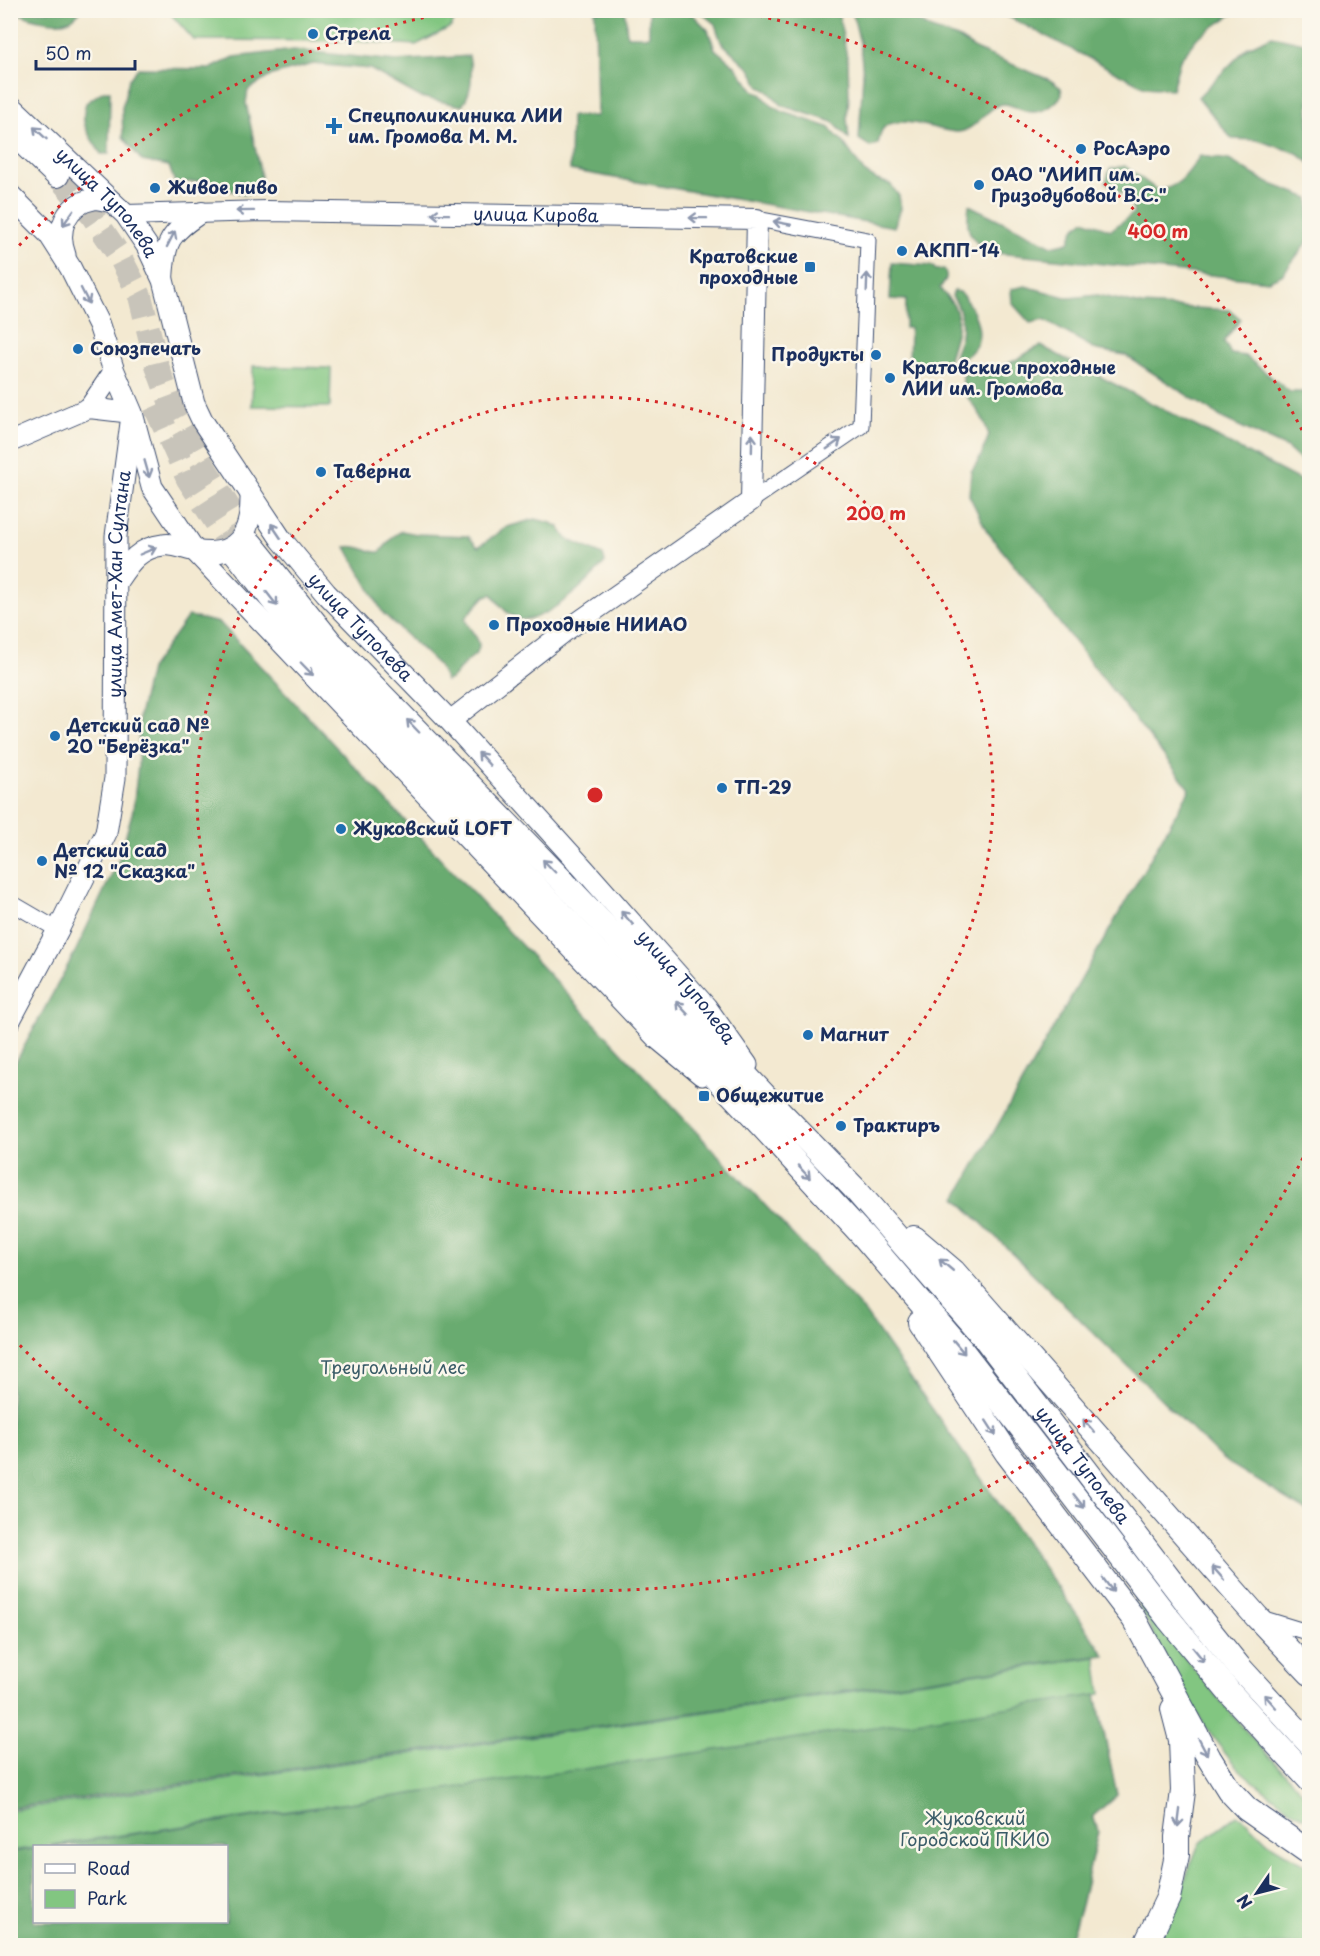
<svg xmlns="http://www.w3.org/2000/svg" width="1320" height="1956" font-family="'Playpen Sans',sans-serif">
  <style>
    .green { fill: #82c681; stroke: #4e7a70; stroke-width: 1.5 }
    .forest { fill: #69ab6f; stroke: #426d66; stroke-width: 1.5 }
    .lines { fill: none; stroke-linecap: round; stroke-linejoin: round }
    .primary-tunnel { stroke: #c8c4ba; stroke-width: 24; stroke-dasharray: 24 12; stroke-linecap: butt }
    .minor-casing { stroke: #3b4b6f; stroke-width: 17 }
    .tertiary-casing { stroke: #3b4b6f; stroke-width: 22 }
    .secondary-casing { stroke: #3b4b6f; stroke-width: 23 }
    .primary-casing { stroke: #3b4b6f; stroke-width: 26 }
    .minor { stroke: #fff; stroke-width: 15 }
    .tertiary { stroke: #fff; stroke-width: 20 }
    .secondary { stroke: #fff; stroke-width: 21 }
    .primary { stroke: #fff; stroke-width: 24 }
    .oneway { stroke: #8d97ae }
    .ring { fill: none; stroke: #d62828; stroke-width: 3; stroke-dasharray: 3 6 }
    .poi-dot { fill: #1f6fb2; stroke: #fbf7ec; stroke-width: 2 }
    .labels { text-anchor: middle; stroke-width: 5; stroke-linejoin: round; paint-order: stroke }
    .poi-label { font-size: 18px; font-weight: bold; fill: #1b2f5e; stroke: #fbf7ec; text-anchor: start }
    .street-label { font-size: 18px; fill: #1b2f5e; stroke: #fbf7ec }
    .park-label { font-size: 18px; fill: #3a5c68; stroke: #fbf7ec }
    .centre { fill: #d62828; stroke: #fbf7ec; stroke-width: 3 }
    .ring-label { font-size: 18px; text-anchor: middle; font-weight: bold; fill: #d62828; stroke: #fbf7ec; stroke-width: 5; stroke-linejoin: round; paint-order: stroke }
  </style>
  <rect width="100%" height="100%" fill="#fbf7ec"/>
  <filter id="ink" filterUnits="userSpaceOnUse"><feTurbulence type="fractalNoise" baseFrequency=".0167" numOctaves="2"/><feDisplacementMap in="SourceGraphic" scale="12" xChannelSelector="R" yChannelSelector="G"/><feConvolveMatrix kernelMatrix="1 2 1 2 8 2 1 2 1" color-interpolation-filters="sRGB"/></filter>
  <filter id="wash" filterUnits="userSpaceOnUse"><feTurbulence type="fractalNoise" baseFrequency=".008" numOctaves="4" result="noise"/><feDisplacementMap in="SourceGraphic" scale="24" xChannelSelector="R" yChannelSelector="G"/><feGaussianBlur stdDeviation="1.35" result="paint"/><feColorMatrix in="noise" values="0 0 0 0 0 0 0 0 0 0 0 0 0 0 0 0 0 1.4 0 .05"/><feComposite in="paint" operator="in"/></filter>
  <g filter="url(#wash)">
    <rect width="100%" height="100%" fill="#f3e9d1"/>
    <g class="green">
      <polygon points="168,11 459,11 451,27 416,45 353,41 194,40"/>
      <polygon points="253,366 331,368 330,407 252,406"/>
      <path d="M1135,1598L1251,1737L1309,1799V1818C1297,1816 1288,1807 1278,1800C1265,1790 1249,1779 1238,1768C1194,1721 1164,1655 1135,1598Z"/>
      <polygon points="1096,1657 1101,1694 1096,1695 1117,1795 1093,1816 1098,1831 1081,1905 1068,1945 226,1922 226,1846 51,1846 317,1807 11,1851 11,1810"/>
      <polygon points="1237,1815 1247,1822 1267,1842 1309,1867 1307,1928 1309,1945 1158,1946 1199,1844"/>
    </g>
    <g class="forest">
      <polygon points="796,10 797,13 804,11 838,11 848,62 849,97 847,118 849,139 833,122 783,106 768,91 760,87 751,70 721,42 715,24 699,11"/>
      <path d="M13,11H81C78,13 74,18 70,20C53,26 28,18 13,11Z"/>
      <polygon points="595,11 625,11 627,36 649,36 649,11 684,11 693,15 708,30 715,49 735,66 755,92 761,94 772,106 783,112 828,127 844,143 864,172 877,180 890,184 899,196 901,209 894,227 570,170 571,116 597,116"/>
      <path d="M852,11H900L931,29L958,38L977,50L1050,80L1061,88L1062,95C1052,108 1039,116 1022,110C1017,108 1010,104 1004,104C990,103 975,132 958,132C939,132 894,111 882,130C880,134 879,140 878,144L871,147L859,139L863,74L860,43Z"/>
      <polygon points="997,11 1237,11 1197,38 1180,60 1172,89 1145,87"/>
      <polygon points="1272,36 1309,44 1309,163 1297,153 1257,140 1232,139 1198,97 1248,47"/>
      <path d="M294,50L396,61L469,56C473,74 473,91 462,106L420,97L370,69L313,64L272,75L248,90L246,103L261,176L257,190L244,195L204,181L175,183L169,166L142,161L123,137L122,108L129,79L138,68L210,69L234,57Z"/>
      <path d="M103,91H110L109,154H101C89,134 79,126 86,103Z"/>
      <path d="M1200,156L1229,160L1266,182L1309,198V240L1282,275L1268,281L987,252C967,236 966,229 969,205L1052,246L1069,242L1074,229L1084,220L1111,230L1134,213L1130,200L1106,182L1110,169L1125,166L1157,190C1180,188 1187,174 1200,156Z"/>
      <path d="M892,263L932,266L936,270L944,269C949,279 945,280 940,288C944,295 952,301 955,308C963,328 950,346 948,365C935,376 923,370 909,364L910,328H905L906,300L890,299Z"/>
      <polygon points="1025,286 1069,298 1098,295 1142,305 1230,310 1241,319 1224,341 1231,354 1245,356 1290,392 1304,392 1309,411 1309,468 1287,448 1224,419 1125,355 1097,350 1044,320 1030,323 1012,303 1011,289"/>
      <path d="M954,291L960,292C980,317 992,347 954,363C953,354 957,348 960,339C964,324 961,308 952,296Z"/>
      <path d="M1041,346L1309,485V1512L1222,1459L956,1198L1190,789L987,531L969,495L971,472L981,456L989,435C986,428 984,419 979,413C970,400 961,393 963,375C975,370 989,371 1001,366C1016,362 1027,351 1041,346Z"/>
      <path d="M535,519L551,523L559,527L567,539L603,555L605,562C590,580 544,625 519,619C508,616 498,603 492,594L485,596L465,618C466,629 485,640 477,652C474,657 467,660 463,665C457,672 455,678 446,681L438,665L383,613L346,547C358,544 368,553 380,552L395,535L402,531L417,534L468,536L478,547L507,527Z"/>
      <polygon points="188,616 220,623 863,1310 1105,1655 11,1808 11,1071 76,950 119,859 133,810 138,765 139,716 150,669"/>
      <polygon points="1096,1695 1117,1795 1093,1816 1098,1831 1081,1905 1068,1945 11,1945 11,1852 34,1849 34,1922 226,1922 226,1846 51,1846"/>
    </g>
  </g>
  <g filter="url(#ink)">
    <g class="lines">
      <g class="primary-tunnel">
        <polyline points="57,175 92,215 119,255 140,296 157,366 176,417 204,467 251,544"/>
        <polyline points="155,406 188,479 236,553"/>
      </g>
      <defs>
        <g id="minor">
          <polyline points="751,501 861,426 868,240 757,219"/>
          <polyline points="10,902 58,930"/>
          <polyline points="1264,1619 1310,1633"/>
        </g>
        <g id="tertiary">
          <path id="s1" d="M126,215L267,211L757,219L751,501L564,632L450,721"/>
          <path d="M163,280C165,240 169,234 202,212"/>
          <polyline points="89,408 114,371"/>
          <polyline points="10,442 89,408 132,413"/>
        </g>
        <g id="secondary">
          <path id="s2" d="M10,105L126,215L147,246L163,280L194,403L203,422L281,539L326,593L450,721L583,868L706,1007L747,1065"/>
          <polyline points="10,195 49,234 70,267 99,325 114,371 132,413 152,487 195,551 657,1038 702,1075"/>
          <path d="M65,255C56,230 65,204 94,199C99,198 107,201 112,202"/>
          <path d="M115,584C128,565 137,548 163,545C173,543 185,549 195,551C238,559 252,533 251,494"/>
          <path id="s3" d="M10,1020L58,930L106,833L115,778L116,536L131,423"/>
        </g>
        <g id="primary">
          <polyline points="10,130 57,175"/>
          <path id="s4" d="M251,544L330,642L555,873L780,1112L854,1188L985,1338L1189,1605L1239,1667L1310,1744"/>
          <polyline points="236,553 316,655 764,1128 866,1239 963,1352 1168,1618 1229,1692 1310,1780"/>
          <polyline points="914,1238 954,1272 1257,1617 1310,1673"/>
          <polyline points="920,1322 1007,1453 1134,1619 1209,1758 1229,1790 1247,1809 1310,1853"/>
          <polyline points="1145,1946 1168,1898 1177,1855 1177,1837 1183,1791 1181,1740 1173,1709"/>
        </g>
      </defs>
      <use href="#minor" class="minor-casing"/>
      <use href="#tertiary" class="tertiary-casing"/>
      <use href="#secondary" class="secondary-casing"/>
      <use href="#primary" class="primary-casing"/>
      <use href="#minor" class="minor"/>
      <use href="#tertiary" class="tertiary"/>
      <use href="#secondary" class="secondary"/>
      <use href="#primary" class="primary"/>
    </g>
    <defs><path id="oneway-shaft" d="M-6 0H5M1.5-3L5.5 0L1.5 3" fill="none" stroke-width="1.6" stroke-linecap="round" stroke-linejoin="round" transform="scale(1.5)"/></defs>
    <g class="oneway">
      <use href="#oneway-shaft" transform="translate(40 133) rotate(-137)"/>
      <use href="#oneway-shaft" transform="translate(245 211) rotate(179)"/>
      <use href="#oneway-shaft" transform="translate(440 214) rotate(-179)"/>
      <use href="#oneway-shaft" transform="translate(68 218) rotate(125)"/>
      <use href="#oneway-shaft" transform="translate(698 218) rotate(-179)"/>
      <use href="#oneway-shaft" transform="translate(782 223) rotate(-169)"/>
      <use href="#oneway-shaft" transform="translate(171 239) rotate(-63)"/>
      <use href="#oneway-shaft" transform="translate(867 282) rotate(-88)"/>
      <use href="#oneway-shaft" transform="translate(85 296) rotate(63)"/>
      <use href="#oneway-shaft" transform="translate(752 443) rotate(-89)"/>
      <use href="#oneway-shaft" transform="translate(834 444) rotate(-35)"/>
      <use href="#oneway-shaft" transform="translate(147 469) rotate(74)"/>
      <use href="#oneway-shaft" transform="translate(276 531) rotate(-124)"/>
      <use href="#oneway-shaft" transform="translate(148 551) rotate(-23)"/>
      <use href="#oneway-shaft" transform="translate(272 599) rotate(52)"/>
      <use href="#oneway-shaft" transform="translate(307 669) rotate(46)"/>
      <use href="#oneway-shaft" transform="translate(413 726) rotate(-134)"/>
      <use href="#oneway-shaft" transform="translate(484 759) rotate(-132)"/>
      <use href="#oneway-shaft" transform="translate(549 866) rotate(-134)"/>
      <use href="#oneway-shaft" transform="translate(627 918) rotate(-132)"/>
      <use href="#oneway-shaft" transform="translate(682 1008) rotate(-133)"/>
      <use href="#oneway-shaft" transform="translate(804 1172) rotate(47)"/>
      <use href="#oneway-shaft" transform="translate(946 1265) rotate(-140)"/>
      <use href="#oneway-shaft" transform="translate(959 1347) rotate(50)"/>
      <use href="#oneway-shaft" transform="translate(1089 1426) rotate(-131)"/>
      <use href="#oneway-shaft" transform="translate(991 1428) rotate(57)"/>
      <use href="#oneway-shaft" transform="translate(1079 1501) rotate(52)"/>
      <use href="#oneway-shaft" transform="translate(1218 1573) rotate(-131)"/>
      <use href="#oneway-shaft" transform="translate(1108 1585) rotate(53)"/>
      <use href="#oneway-shaft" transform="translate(1199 1655) rotate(51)"/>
      <use href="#oneway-shaft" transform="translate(1270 1701) rotate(-132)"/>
      <use href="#oneway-shaft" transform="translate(1203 1747) rotate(62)"/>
      <use href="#oneway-shaft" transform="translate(1179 1818) rotate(97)"/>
    </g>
  </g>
  <g class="ring">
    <circle cx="595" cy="795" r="398"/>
    <path d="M1307 1150A796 796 0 0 1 13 1338M13 252A796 796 0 0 1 457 11M733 11A796 796 0 0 1 1307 440"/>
  </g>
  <g class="poi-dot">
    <circle cx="313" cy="34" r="6"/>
    <path d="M331 117h6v6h6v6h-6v6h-6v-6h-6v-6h6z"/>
    <circle cx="1081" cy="149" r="6"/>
    <circle cx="979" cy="185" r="6"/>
    <circle cx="155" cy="188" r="6"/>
    <circle cx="902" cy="251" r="6"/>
    <rect x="804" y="261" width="12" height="12" rx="3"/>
    <circle cx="78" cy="349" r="6"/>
    <circle cx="876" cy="355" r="6"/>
    <circle cx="890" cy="378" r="6"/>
    <circle cx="321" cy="472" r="6"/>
    <circle cx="494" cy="625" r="6"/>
    <circle cx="55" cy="736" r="6"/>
    <circle cx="722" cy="788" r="6"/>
    <circle cx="341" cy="829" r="6"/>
    <circle cx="42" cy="861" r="6"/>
    <circle cx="808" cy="1035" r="6"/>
    <rect x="698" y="1090" width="12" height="12" rx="3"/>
    <circle cx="841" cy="1126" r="6"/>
  </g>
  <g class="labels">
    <g class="poi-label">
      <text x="325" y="40">Стрела</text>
      <text x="348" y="122">Спецполиклиника ЛИИ<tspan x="348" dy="21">им. Громова М. М.</tspan></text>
      <text x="1093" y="155">РосАэро</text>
      <text x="991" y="181">ОАО "ЛИИП им.<tspan x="991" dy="21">Гризодубовой В.С."</tspan></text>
      <text x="167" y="194">Живое пиво</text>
      <text x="914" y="257">АКПП-14</text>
      <text x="798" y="263" text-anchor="end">Кратовские<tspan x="798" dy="21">проходные</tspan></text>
      <text x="90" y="355">Союзпечать</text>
      <text x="864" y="361" text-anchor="end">Продукты</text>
      <text x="902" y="374">Кратовские проходные<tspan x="902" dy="21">ЛИИ им. Громова</tspan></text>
      <text x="333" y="478">Таверна</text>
      <text x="506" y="631">Проходные НИИАО</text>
      <text x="67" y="732">Детский сад №<tspan x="67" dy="21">20 "Берёзка"</tspan></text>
      <text x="734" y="794">ТП-29</text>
      <text x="353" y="835">Жуковский LOFT</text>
      <text x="54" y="857">Детский сад<tspan x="54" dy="21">№ 12 "Сказка"</tspan></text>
      <text x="820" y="1041">Магнит</text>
      <text x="716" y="1102">Общежитие</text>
      <text x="853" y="1132">Трактиръ</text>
    </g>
    <g class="street-label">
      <text dy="6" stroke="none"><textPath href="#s2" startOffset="138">улица Туполева</textPath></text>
      <text dy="6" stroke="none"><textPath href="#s1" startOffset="410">улица Кирова</textPath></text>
      <text dy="6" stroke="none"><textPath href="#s3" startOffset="460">улица Амет-Хан Султана</textPath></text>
      <text dy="6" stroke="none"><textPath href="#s2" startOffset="642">улица Туполева</textPath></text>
      <text dy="6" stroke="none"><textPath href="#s2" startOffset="1128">улица Туполева</textPath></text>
      <text dy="6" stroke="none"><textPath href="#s4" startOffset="1242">улица Туполева</textPath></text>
    </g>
    <g class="park-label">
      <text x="393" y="1374">Треугольный лес</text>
      <text x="975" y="1825">Жуковский<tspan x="975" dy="21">Городской ПКИО</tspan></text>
    </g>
  </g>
  <circle cx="595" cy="795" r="9" class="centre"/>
  <g class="ring-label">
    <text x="1158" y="238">400 m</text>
    <text x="876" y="520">200 m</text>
  </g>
  <rect width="1320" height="1956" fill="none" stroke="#fbf7ec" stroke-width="36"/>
  <rect x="33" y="1845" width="195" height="78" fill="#fbf7ec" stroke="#a1a7b3" stroke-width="1.5"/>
  <rect x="45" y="1864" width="30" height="9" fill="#ffffff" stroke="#a1a7b3" stroke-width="1.5"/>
  <text x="87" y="1875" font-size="18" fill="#1b2f5e">Road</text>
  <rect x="45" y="1890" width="30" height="18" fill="#82c681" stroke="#a1a7b3" stroke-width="1.5"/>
  <text x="87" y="1905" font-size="18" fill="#1b2f5e">Park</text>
  <g transform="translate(1257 1893) rotate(235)" stroke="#fbf7ec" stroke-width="4.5" paint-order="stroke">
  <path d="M0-4.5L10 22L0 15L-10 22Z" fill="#1b2f5e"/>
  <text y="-9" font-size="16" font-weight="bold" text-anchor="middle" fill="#1b2f5e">N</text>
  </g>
  <path d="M36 60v9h99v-9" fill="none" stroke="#1b2f5e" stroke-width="3"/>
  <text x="45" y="60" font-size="18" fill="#1b2f5e" stroke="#fbf7ec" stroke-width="4.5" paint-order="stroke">50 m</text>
</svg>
